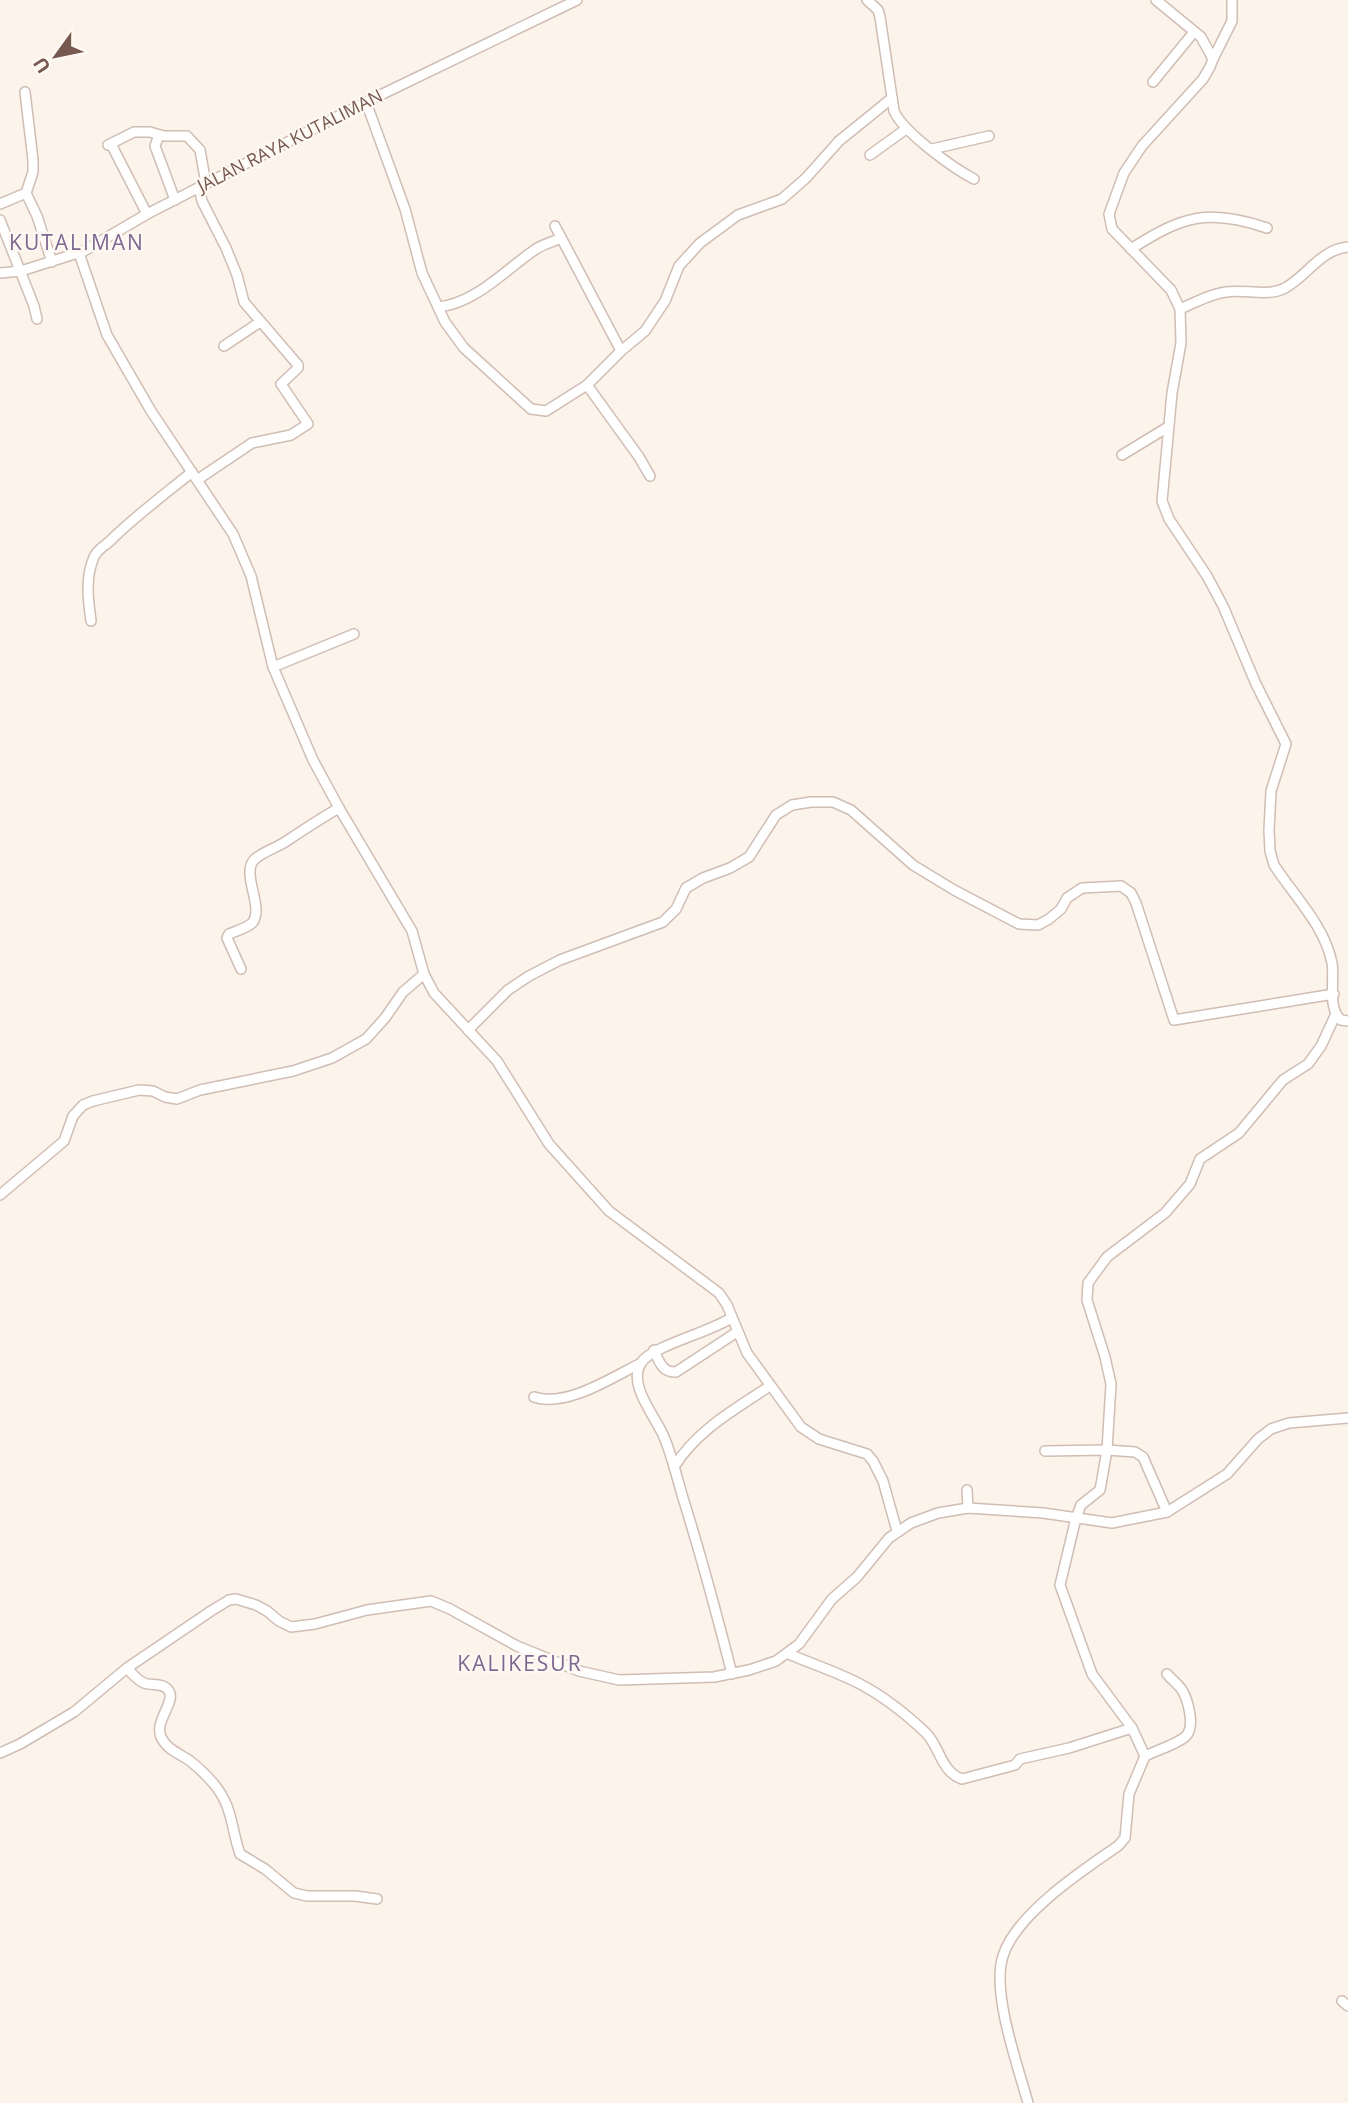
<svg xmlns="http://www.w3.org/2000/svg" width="1348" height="2103" font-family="'Open Sans',sans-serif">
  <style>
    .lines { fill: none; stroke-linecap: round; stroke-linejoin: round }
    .minor-casing { stroke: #d0bdb3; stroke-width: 12 }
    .minor { stroke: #fff; stroke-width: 9 }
    .labels { text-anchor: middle; stroke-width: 5; stroke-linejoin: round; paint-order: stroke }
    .street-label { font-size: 18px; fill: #76584f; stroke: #fef8f2 }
    .quarter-label { font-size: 21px; letter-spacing: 2px; fill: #7e6791; stroke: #fef8f2 }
  </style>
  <rect width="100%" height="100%" fill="#fcf3eb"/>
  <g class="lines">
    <defs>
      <g id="minor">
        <path d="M867,0L878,10L880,17L894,111C903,132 953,168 974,179"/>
        <path d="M1156,0L1201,37L1213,59L1210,67L1203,79L1142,146L1124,173L1109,214L1112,229L1171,290L1180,309L1181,343L1172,393L1162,501L1169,519L1207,576L1223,606L1256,684L1286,744L1271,791L1269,830L1270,851L1274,865C1294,896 1325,926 1332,963C1335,980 1327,1008 1341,1020L1348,1021"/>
        <polyline points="1213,59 1232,21 1232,0"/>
        <polyline points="1153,82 1194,32"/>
        <polyline points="25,92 33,160 33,172 26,193 37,216 52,262"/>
        <polyline points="366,102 405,209 422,273 445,322 464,348 531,409 546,411 587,385 621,351 645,331 665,301 679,266 700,243 738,215 782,199 806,178 839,141 892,98"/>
        <polyline points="159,135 155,146 175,200"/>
        <polyline points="111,144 147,214"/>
        <polyline points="108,145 134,132 150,132 164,136 187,136 200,150 206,184"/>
        <polyline points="932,149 989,136"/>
        <polyline points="870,155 906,129"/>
        <polyline points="0,204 26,193"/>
        <polyline points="0,220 34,306 37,319"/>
        <polyline points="555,226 621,351"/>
        <path d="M1131,249C1182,216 1208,208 1267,228"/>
        <polyline points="79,253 107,335 151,411 233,534 251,576 273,667 313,760 339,808 412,931 424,974 434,993 497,1061 549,1144 609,1211 719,1293 727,1305 747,1353 801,1427 819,1439 867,1454 873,1461 883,1481 897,1531"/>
        <polyline points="0,273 21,271 84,251 147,214 366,102 577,0"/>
        <path d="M438,307C475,304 506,269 536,249C543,244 553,242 561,238"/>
        <path d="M1180,309C1194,303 1210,294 1226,292C1244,289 1269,297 1285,288C1307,276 1321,249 1348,247"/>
        <polyline points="224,346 260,322"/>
        <polyline points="587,385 639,457 650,476"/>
        <polyline points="1122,455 1168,427"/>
        <polyline points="197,480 252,443 291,435 308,424 281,384 298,368 298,365 244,302 237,275 226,248 202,201 199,187"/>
        <path d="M91,621C88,599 85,578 94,557C98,548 107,545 113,538C138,514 165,494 192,472"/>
        <polyline points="273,667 354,634"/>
        <path d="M241,969L227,938L229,934C236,931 248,928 253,922C264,906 240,872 255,859C264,851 279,847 288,840C305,829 321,818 339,808"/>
        <polyline points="468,1030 508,990 529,976 560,960 663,922 676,909 686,888 703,878 730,868 749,857 776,815 792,805 811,802 833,802 851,810 913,865 954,890 1019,924 1038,925 1049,919 1061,909 1067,898 1082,888 1121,886 1131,893 1136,903 1174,1020 1334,994"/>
        <polyline points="0,1195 64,1141 73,1116 83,1105 93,1101 139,1090 153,1091 165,1097 177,1099 200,1090 293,1071 332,1058 366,1039 385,1018 403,992 424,974"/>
        <path d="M731,1318C711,1332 651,1346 641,1363C627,1385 656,1417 664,1437C672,1456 677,1478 683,1498C701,1556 717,1615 732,1674"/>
        <path d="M654,1350C659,1361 662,1373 676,1372L737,1332"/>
        <path d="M534,1397C566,1408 613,1377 641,1363"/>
        <polyline points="1045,1451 1107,1450 1100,1490 1081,1505 1076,1518 1060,1585 1092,1674 1132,1728 1145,1756"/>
        <path d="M674,1467C696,1431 735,1409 770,1386"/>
        <polyline points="967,1490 968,1508"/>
        <polyline points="1167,1512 1143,1457 1135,1452 1107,1450 1111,1384 1105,1357 1087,1300 1088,1283 1107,1257 1165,1213 1190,1184 1200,1159 1239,1133 1283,1080 1308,1064 1321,1046 1336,1014"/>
        <path d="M789,1654C812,1664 837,1672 860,1684C883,1696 907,1715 926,1733C940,1747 941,1772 962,1779L1015,1765L1020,1759L1069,1748L1132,1728"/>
        <path d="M127,1668C132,1674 137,1680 144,1683C152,1686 163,1682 169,1691C176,1702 154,1721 161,1737C167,1750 179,1753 190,1761C198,1767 207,1776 214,1784C233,1807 231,1828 240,1854L265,1869L294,1893L307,1896H355L377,1899"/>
        <polyline points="0,1753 20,1744 74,1712 127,1668 211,1611 229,1600 236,1599 256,1605 267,1611 279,1621 291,1627 315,1624 367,1610 431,1601 450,1609 517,1646 579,1671 619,1680 714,1677 749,1670 776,1661 799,1644 832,1599 857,1577 889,1538 911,1523 938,1513 968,1508 1043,1513 1112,1523 1167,1512 1227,1474 1258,1439 1271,1429 1289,1423 1348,1418"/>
        <polyline points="1342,2001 1348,2006"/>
        <path d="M1028,2103C1018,2066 991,1992 1003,1956C1016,1914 1083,1870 1118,1846L1125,1838L1129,1794L1145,1756C1157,1750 1175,1745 1185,1737C1196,1728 1188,1700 1182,1690C1178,1684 1171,1679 1167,1674"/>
      </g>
    </defs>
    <use href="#minor" class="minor-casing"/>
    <use href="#minor" class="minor"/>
  </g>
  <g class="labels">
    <g class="street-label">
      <text transform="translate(290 141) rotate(-27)" y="6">JALAN RAYA KUTALIMAN</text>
    </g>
    <g class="quarter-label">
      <text x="77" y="250">KUTALIMAN</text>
      <text x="520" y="1671">KALIKESUR</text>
    </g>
  </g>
  <g transform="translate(56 56) rotate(237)" stroke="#fef8f2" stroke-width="5" paint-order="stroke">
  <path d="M0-5L12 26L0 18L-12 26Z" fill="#76584f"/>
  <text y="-10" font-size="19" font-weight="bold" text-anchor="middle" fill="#76584f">U</text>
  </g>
</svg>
